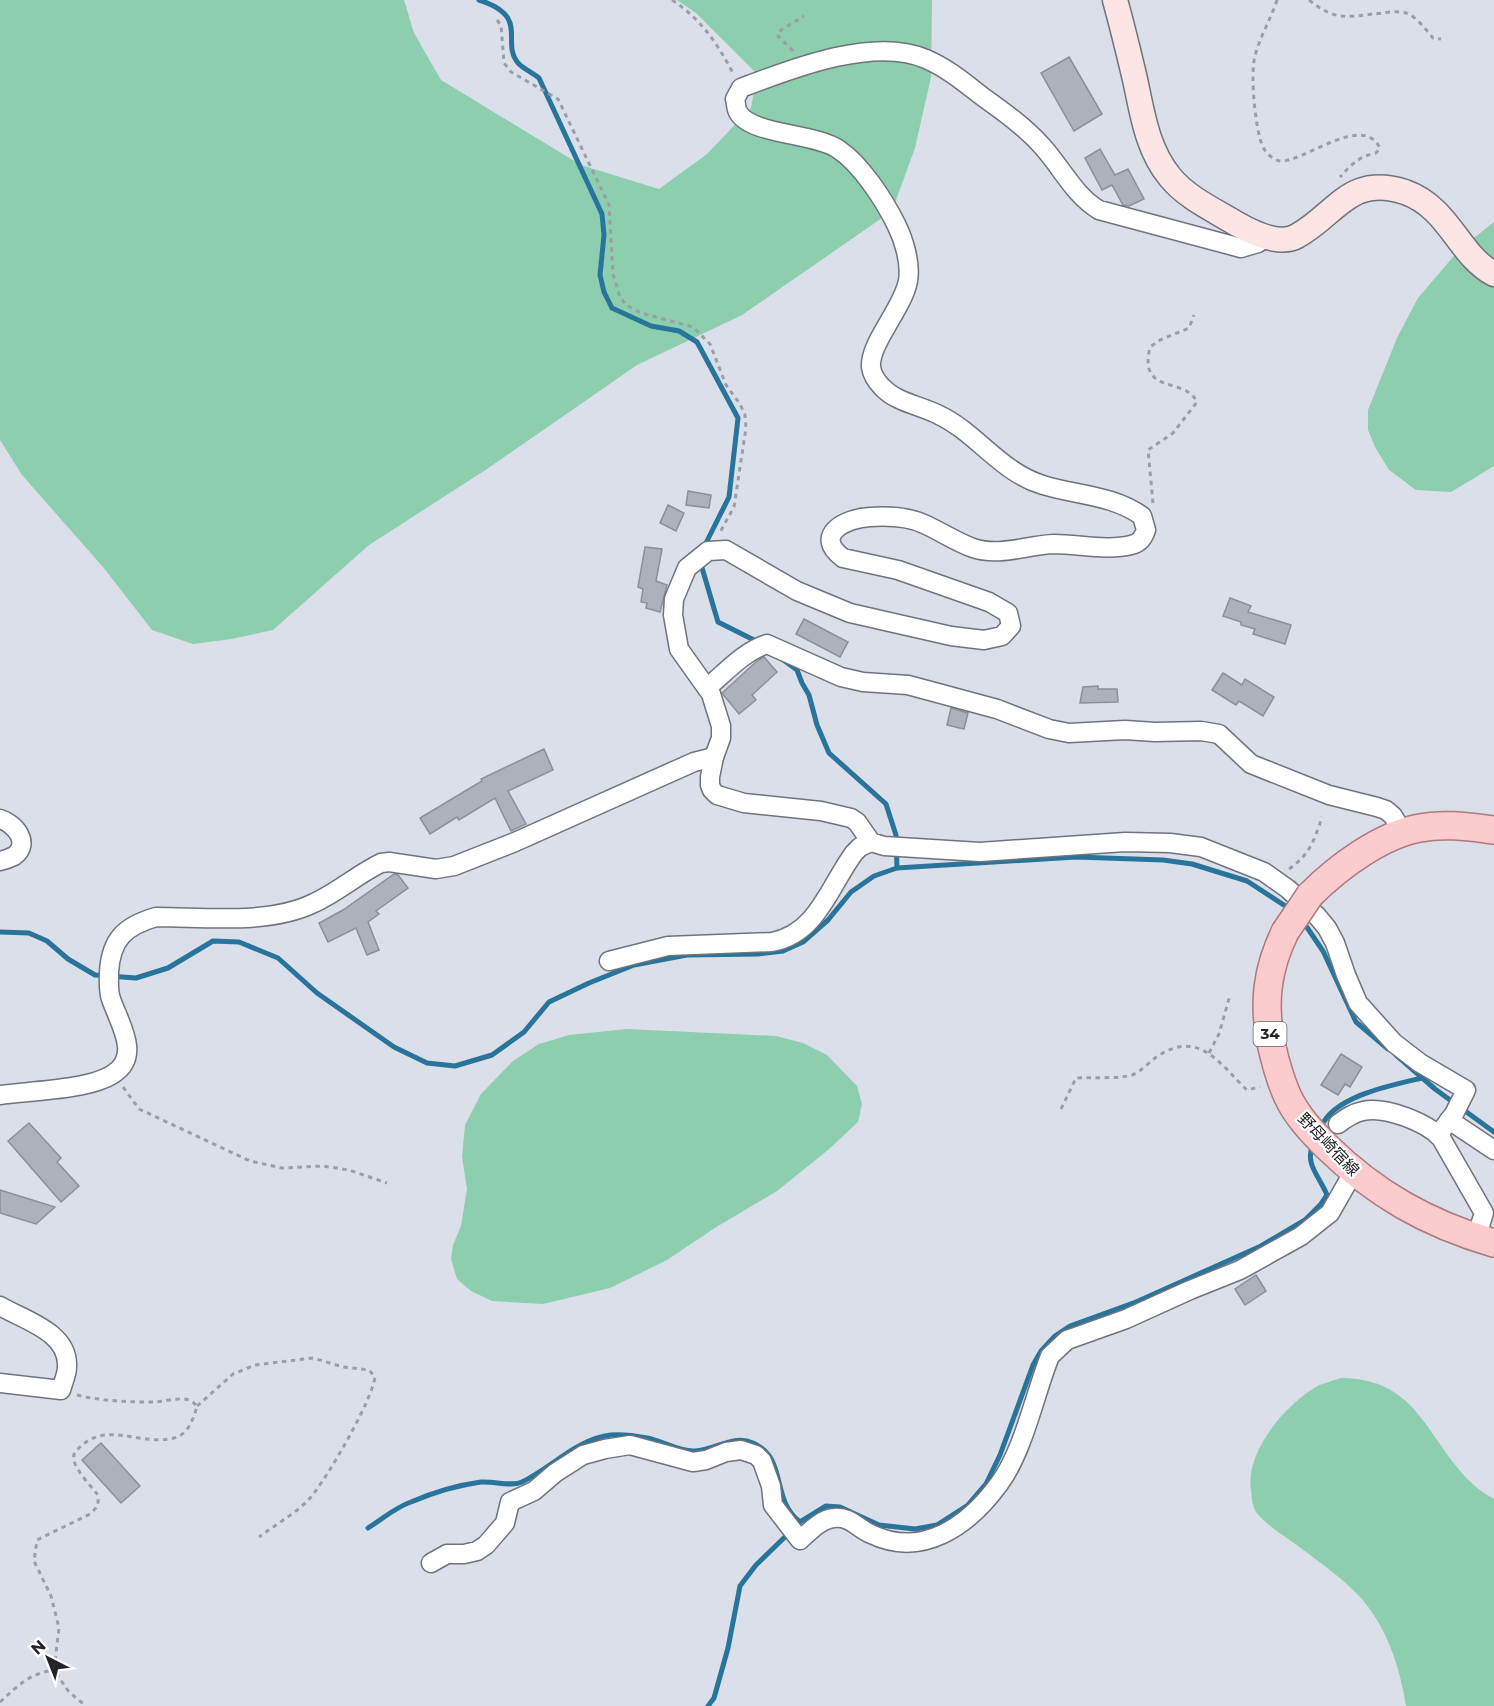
<svg xmlns="http://www.w3.org/2000/svg" width="1494" height="1706" font-family="Montserrat,'Noto Sans JP',sans-serif">
  <style>
    .green { fill: #8cceae }
    .lines { fill: none; stroke-linecap: round; stroke-linejoin: round }
    .stream { stroke: #28749b; stroke-width: 5 }
    .building { fill: #adb1bb; stroke: #8a8f98; stroke-width: 1.5 }
    .street-casing { stroke: #6f737c; stroke-width: 21 }
    .secondary-casing { stroke: #6f737c; stroke-width: 27 }
    .primary-casing { stroke: #ad7a7d; stroke-width: 30 }
    .path { stroke: #9a9ea6; stroke-width: 3; stroke-dasharray: 4.5 4.5; stroke-linecap: butt }
    .street { stroke: #fff; stroke-width: 18 }
    .secondary { stroke: #fde5e6; stroke-width: 24 }
    .primary { stroke: #fbcbcd; stroke-width: 27 }
    .primary-bridge-casing { stroke: #ad7a7d; stroke-width: 30; stroke-linecap: butt }
    .primary-bridge { stroke: #fbcbcd; stroke-width: 27 }
    .labels { text-anchor: middle; stroke-width: 4.5; stroke-linejoin: round; paint-order: stroke }
    .shield { fill: #fff; stroke: #646668; stroke-width: 1.5 }
    .shield-label { font-size: 15px; font-weight: bold; fill: #222428 }
    .street-label { font-size: 16px; fill: #222428; stroke: #fff }
  </style>
  <rect width="100%" height="100%" fill="#dadfe9"/>
  <g class="green">
    <polygon points="0,0 404,0 414,33 441,80 581,165 659,189 707,154 751,108 757,74 696,13 677,0 932,0 931,77 915,148 892,211 742,315 637,365 487,469 369,545 273,630 231,639 193,644 152,630 103,567 22,475 0,440"/>
    <polygon points="1494,222 1494,466 1451,492 1416,490 1389,470 1375,447 1368,430 1368,410 1397,338 1418,298 1459,250"/>
    <polygon points="627,1029 776,1036 803,1043 827,1055 857,1086 862,1104 858,1122 828,1150 777,1191 718,1226 667,1260 610,1288 543,1304 492,1301 471,1291 457,1279 451,1259 453,1245 461,1226 467,1189 462,1157 465,1125 481,1094 513,1061 539,1044 569,1035"/>
    <path d="M1341,1378C1420,1378 1427,1443 1475,1486C1480,1491 1488,1495 1494,1499V1706H1406C1400,1667 1386,1624 1358,1595C1342,1578 1321,1563 1302,1549C1286,1537 1268,1527 1256,1512C1252,1506 1252,1497 1251,1490C1245,1452 1285,1405 1316,1387C1323,1383 1333,1381 1341,1378Z"/>
  </g>
  <g class="lines">
    <g class="stream">
      <path d="M479,0C532,17 499,42 519,64C524,69 533,73 539,78L602,214L604,235L600,275L604,292L612,308L651,326L679,331L697,342L738,418L729,497L704,547"/>
      <polyline points="700,561 718,622 760,643"/>
      <polyline points="782,659 797,670 802,683 809,695 817,725 829,753 886,804 896,835 897,868"/>
      <polyline points="1302,920 1323,951 1356,1022 1388,1049"/>
      <polyline points="0,932 29,933 47,941 68,959 95,975 136,978 168,968 213,941 239,942 278,958 317,993 394,1047 427,1063 455,1066 492,1055 524,1032 549,1002 589,983 634,965 687,955 758,954 783,951 803,942 828,920 851,892 874,876 897,868 1076,857 1163,860 1192,864 1247,881 1290,909"/>
      <polyline points="1396,1055 1435,1089 1494,1132"/>
      <path d="M1321,1127C1334,1096 1392,1085 1422,1078"/>
      <path d="M368,1528C382,1519 396,1507 411,1502C432,1493 459,1485 481,1482C494,1481 511,1487 522,1482C552,1468 576,1439 611,1435C621,1434 637,1436 647,1438C663,1441 679,1452 695,1451C715,1450 733,1434 753,1443C788,1458 770,1499 800,1522L826,1506L840,1507L879,1525L915,1529L937,1525L968,1505L986,1484L1000,1455L1033,1365L1041,1351L1055,1336L1070,1326L1136,1302L1261,1246L1305,1220L1321,1204L1327,1195C1320,1177 1304,1164 1313,1144"/>
      <polyline points="708,1706 714,1698 728,1648 740,1586 756,1565 790,1532"/>
    </g>
  </g>
  <g class="building">
    <polygon points="1069,57 1102,114 1074,131 1041,73"/>
    <polygon points="1100,149 1115,175 1128,169 1144,199 1129,206 1123,205 1112,185 1102,190 1085,158"/>
    <polygon points="688,491 711,495 709,508 686,505"/>
    <polygon points="668,505 684,513 676,531 660,523"/>
    <polygon points="645,547 662,549 656,581 667,585 660,612 646,608 647,603 641,602 643,589 638,587"/>
    <polygon points="1230,598 1251,606 1248,612 1291,625 1285,644 1253,634 1255,629 1241,625 1241,622 1223,616"/>
    <polygon points="804,619 848,642 840,657 796,634"/>
    <polygon points="764,657 777,672 752,695 756,700 739,714 722,693 757,661"/>
    <polygon points="1223,673 1242,685 1245,679 1274,697 1263,716 1239,701 1236,705 1212,690"/>
    <polygon points="1098,686 1098,689 1117,689 1118,702 1080,703 1083,687"/>
    <polygon points="951,708 968,713 964,729 947,725"/>
    <polygon points="544,749 553,770 508,791 526,824 511,831 495,798 459,820 457,817 430,834 420,818 482,781 481,779"/>
    <polygon points="394,874 398,875 408,888 376,911 379,914 368,922 379,950 367,955 356,928 328,942 319,923 343,910"/>
    <polygon points="1341,1054 1362,1067 1350,1087 1345,1084 1338,1095 1321,1085"/>
    <polygon points="29,1123 61,1158 57,1162 79,1186 61,1202 8,1141"/>
    <polygon points="0,1190 55,1207 36,1224 0,1213"/>
    <polygon points="1256,1275 1266,1291 1245,1305 1235,1289"/>
    <polygon points="101,1443 140,1486 121,1503 82,1460"/>
  </g>
  <g class="lines">
    <defs>
      <g id="street">
        <path d="M1266,236L1258,243L1241,248L1099,210C1074,195 1062,168 1042,146C1025,127 1004,112 983,97C965,83 947,68 926,59C874,36 791,69 741,88L735,99C736,102 736,109 738,112C750,135 815,133 838,149C861,164 884,200 896,224C904,240 911,263 908,281C903,308 869,344 871,367C872,374 877,382 882,387C897,403 920,405 939,415C977,433 1000,472 1043,485C1075,495 1113,495 1142,516L1146,530C1143,538 1140,543 1131,545C1107,551 1079,544 1054,544C1027,545 1000,557 973,548C956,542 940,531 924,524C909,517 886,516 870,517C846,518 812,535 843,558L898,570L989,602L1008,613L1011,626L1002,636L984,640L951,636L850,613L797,591L726,550L708,551L687,568L674,599L673,615L679,649L711,694L721,726V738L714,757L710,777V785L712,790L717,795L744,803L821,811L851,818L857,822L871,842L884,846L980,852L1125,842L1170,843L1201,847L1264,872L1288,889L1317,916L1327,928L1335,943L1346,975L1358,1003L1394,1043L1420,1063L1466,1090L1454,1114L1438,1135"/>
        <path d="M707,688C726,672 743,652 767,644L841,677L863,682L908,685L997,709L1049,729L1069,733L1125,730L1155,732L1201,731L1219,734L1251,764L1329,795L1377,807L1386,810L1393,816L1403,833"/>
        <path d="M0,819C14,823 32,843 14,856C10,858 4,860 0,861"/>
        <path d="M609,961L668,946L772,942C817,934 829,887 854,853L860,847L871,842"/>
        <path d="M0,1095C29,1091 89,1090 113,1074C142,1056 119,1023 111,999C108,991 109,981 109,972C111,939 125,926 156,917C205,917 269,925 314,903C338,892 358,874 381,863L389,862L436,869L454,866L515,842L694,762L714,757"/>
        <polyline points="1449,1120 1494,1150"/>
        <path d="M1338,1124C1346,1118 1353,1113 1363,1111C1385,1106 1426,1122 1441,1138L1484,1213L1476,1238"/>
        <path d="M0,1306C24,1320 69,1332 67,1367C67,1374 63,1383 61,1390L0,1383"/>
        <path d="M431,1563L447,1554H464L477,1551L486,1545L505,1523L510,1502L534,1491L555,1473L583,1455L605,1449L630,1445L693,1462L706,1460L726,1452L741,1450L756,1455L762,1461L771,1486L773,1505L800,1540C810,1531 821,1519 834,1518C850,1516 857,1528 871,1534C923,1559 969,1525 999,1484C1024,1450 1034,1396 1050,1356L1067,1340L1126,1319L1190,1290L1240,1270L1301,1236L1330,1213L1354,1171"/>
      </g>
      <path id="secondary" d="M1115,0C1122,25 1128,50 1134,75C1142,110 1146,148 1170,177C1187,198 1214,210 1237,224C1253,233 1280,246 1297,236C1337,214 1349,174 1405,192C1450,208 1458,255 1494,274"/>
      <g id="primary">
        <path d="M1310,895C1338,867 1381,835 1420,828C1444,823 1470,827 1494,830"/>
        <path d="M1285,932C1267,969 1263,1003 1271,1043C1275,1061 1280,1079 1287,1095C1296,1115 1311,1131 1326,1146C1375,1194 1428,1224 1494,1243"/>
      </g>
    </defs>
    <use href="#street" class="street-casing"/>
    <use href="#secondary" class="secondary-casing"/>
    <use href="#primary" class="primary-casing"/>
    <g class="path">
      <path d="M672,0C701,19 717,43 733,73"/>
      <path d="M1277,0C1271,19 1260,36 1255,56C1250,73 1255,130 1263,147C1266,153 1273,160 1280,161C1303,163 1363,112 1380,148L1376,153C1359,156 1351,165 1340,177"/>
      <path d="M1309,0C1338,23 1348,16 1383,13C1389,12 1399,11 1406,13C1416,16 1426,30 1433,38L1441,39"/>
      <polyline points="497,20 501,25 504,63 511,72 558,99 609,205 613,274 620,297 626,305 641,313 693,327 710,344 726,385 740,404 745,415 746,428 734,507 719,534"/>
      <polyline points="793,51 777,35 781,30 804,16"/>
      <path d="M1153,503L1148,450L1173,433L1197,402C1185,376 1138,396 1150,347L1160,340L1189,328L1194,315"/>
      <path d="M1289,869C1310,854 1314,841 1322,817"/>
      <polyline points="1209,1053 1219,1034 1230,995"/>
      <polyline points="123,1087 139,1109 250,1161 282,1168 323,1166 349,1170 387,1183"/>
      <path d="M1061,1109L1076,1078C1091,1077 1119,1079 1132,1075C1142,1071 1149,1062 1158,1056C1199,1029 1220,1064 1247,1090L1260,1087"/>
      <path d="M77,1395C102,1401 127,1402 153,1402C163,1402 175,1398 185,1399C191,1400 193,1402 197,1406C194,1418 188,1435 174,1438C141,1447 106,1419 78,1449C74,1452 73,1456 74,1461C78,1473 90,1485 98,1495C99,1504 97,1508 90,1514L37,1540L34,1561L51,1596L59,1628L54,1670L69,1692L86,1706"/>
      <path d="M197,1406L233,1374L255,1365L313,1358L343,1367L369,1370L375,1377C372,1401 327,1478 311,1497C297,1513 276,1524 259,1537"/>
      <path d="M0,1702C19,1685 27,1675 53,1670"/>
    </g>
    <use href="#street" class="street"/>
    <use href="#secondary" class="secondary"/>
    <use href="#primary" class="primary"/>
    <defs>
      <polyline id="primary-bridge" points="1285,932 1310,895"/>
    </defs>
    <use href="#primary-bridge" class="primary-bridge-casing"/>
    <use href="#primary-bridge" class="primary-bridge"/>
  </g>
  <g class="labels">
    <rect class="shield" x="1253.5" y="1022" width="33" height="24" rx="4.5"/>
    <g class="shield-label">
      <text x="1270" y="1039">34</text>
    </g>
    <g class="street-label">
      <text transform="translate(1329 1144) rotate(46)" y="6">野母崎宿線</text>
    </g>
  </g>
  <g transform="translate(48 1658) rotate(318)" stroke="#ffffff" stroke-width="4.5" paint-order="stroke">
  <path d="M0-4.5L10 22L0 15L-10 22Z" fill="#222428"/>
  <text y="-9" font-size="16" font-weight="bold" text-anchor="middle" fill="#222428">N</text>
  </g>
</svg>
